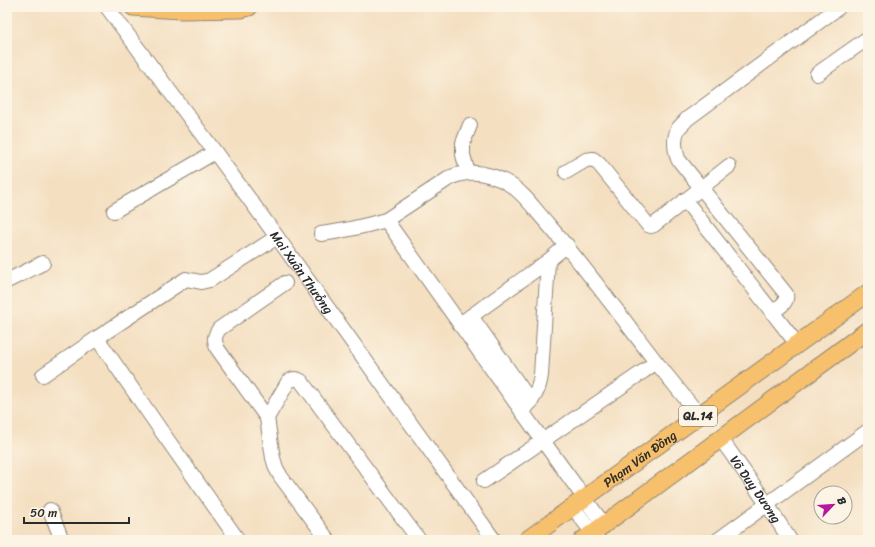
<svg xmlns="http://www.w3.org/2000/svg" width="875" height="547" font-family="Sriracha,sans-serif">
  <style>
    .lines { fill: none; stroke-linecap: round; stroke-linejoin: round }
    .minor-casing { stroke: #908576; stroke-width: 16 }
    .major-casing { stroke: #908576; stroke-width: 19 }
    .minor { stroke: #fff; stroke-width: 14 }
    .major { stroke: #f7c06c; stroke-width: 17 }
    .labels { text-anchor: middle; stroke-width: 3.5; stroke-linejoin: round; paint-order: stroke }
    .shield { fill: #fcf5e5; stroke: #6a6863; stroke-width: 1 }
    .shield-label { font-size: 12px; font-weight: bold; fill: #2b2b2b }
    .street-label { font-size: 13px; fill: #2b2b2b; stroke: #fcf5e5 }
  </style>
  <rect width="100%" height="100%" fill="#fcf5e5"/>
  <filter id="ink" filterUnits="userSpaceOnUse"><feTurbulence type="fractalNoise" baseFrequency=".025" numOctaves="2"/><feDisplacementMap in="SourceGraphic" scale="8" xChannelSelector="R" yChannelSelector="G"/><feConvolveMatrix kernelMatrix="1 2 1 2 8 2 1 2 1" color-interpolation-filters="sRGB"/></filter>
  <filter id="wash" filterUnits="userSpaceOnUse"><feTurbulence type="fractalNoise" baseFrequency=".012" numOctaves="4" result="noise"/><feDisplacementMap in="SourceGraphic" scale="16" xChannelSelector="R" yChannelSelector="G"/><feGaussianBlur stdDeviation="0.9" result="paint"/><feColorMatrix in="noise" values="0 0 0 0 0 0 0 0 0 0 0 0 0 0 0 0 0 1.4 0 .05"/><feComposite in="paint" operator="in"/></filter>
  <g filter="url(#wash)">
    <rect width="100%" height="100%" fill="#f4dfc1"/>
  </g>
  <g filter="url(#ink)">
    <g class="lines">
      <defs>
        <g id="minor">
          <path id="s1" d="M107,7L215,152L277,237L494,540"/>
          <polyline points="817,74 868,38"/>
          <polyline points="566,172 586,160 593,159 599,164 648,225 651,226 654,225 729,166"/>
          <polyline points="468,173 463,155 463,143 470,125"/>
          <polyline points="685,200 797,344"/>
          <polyline points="114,211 215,152"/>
          <path d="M321,234C344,231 365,226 386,220"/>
          <polyline points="7,281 43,263"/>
          <path d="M285,283L219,329C214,337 214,339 217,348L267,418L273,458L276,468L281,477L328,540"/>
          <path d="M773,312C779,307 788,303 786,294L678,159C675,150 673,139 678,129C680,126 685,122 687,119L839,7"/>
          <polyline points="471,316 531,402"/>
          <polyline points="460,324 548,261 567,245"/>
          <polyline points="656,362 699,415"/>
          <polyline points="43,375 97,338"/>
          <path d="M522,412C533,400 539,391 541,375L548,261"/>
          <path d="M267,418L288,382C293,378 296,378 301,381L419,540"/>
          <path id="s2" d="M721,439L767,504L790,540"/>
          <path d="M484,481L644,371L656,362C620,315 585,267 547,223C535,210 524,193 509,184C498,177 482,172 469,173C462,173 457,175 451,177L386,220L543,441L604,525"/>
          <polyline points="573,507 598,540"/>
          <polyline points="50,510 62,540"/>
          <polyline points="238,540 162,432 97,338 186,279 201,282 210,280 277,237"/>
          <polyline points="718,540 868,431"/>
        </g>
        <g id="major">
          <polyline points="133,7 181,10 241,9 249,7"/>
          <path id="s3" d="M527,540L868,293"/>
          <polyline points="583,540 868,330"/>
        </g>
      </defs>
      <use href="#minor" class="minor-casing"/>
      <use href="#major" class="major-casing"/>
      <use href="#minor" class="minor"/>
      <use href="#major" class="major"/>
    </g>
  </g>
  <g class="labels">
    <rect class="shield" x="679" y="406" width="38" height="20" rx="3"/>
    <g class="shield-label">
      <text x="698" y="420">QL.14</text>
    </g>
    <g class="street-label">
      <text dy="5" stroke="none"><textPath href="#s1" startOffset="329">Mai Xuân Thưởng</textPath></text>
      <text dy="5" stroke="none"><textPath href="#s3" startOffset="139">Phạm Văn Đồng</textPath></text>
      <text dy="5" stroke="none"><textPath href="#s2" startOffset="61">Võ Duy Dương</textPath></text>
    </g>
  </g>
  <rect width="875" height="547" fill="none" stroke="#fcf5e5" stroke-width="24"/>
  <g transform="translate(833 505) rotate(65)"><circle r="19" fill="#fcf5e5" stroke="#a8a49b"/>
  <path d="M0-3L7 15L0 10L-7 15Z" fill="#b5179e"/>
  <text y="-6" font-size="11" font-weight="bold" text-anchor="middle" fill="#2b2b2b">B</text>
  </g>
  <path d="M24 517v6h105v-6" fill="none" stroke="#2b2b2b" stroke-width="2"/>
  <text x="30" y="517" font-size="12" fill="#2b2b2b" stroke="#fcf5e5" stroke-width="3" paint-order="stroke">50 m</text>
</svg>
